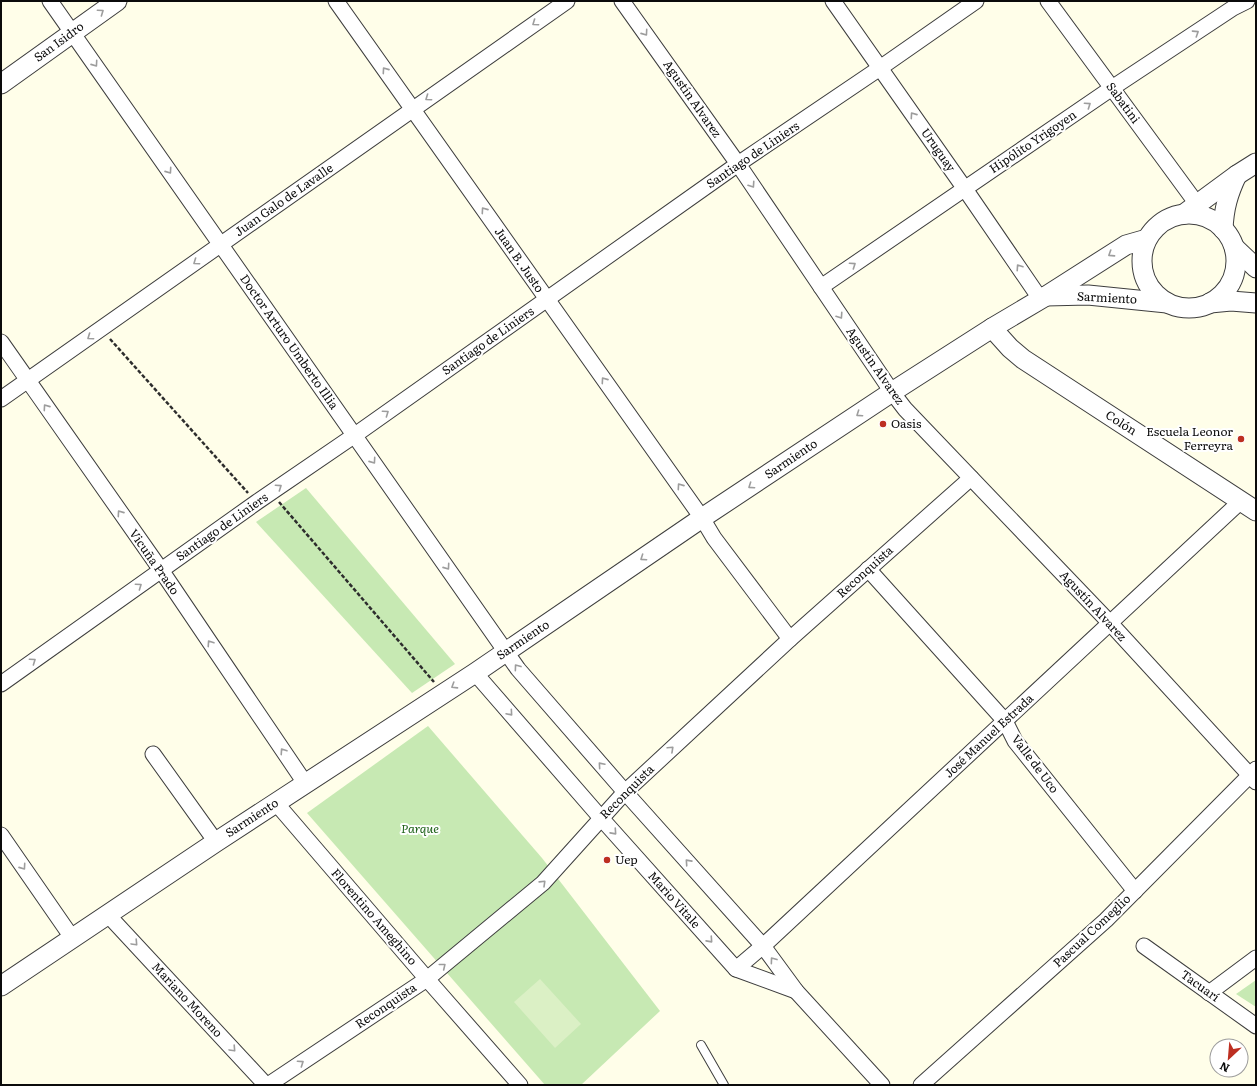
<svg xmlns="http://www.w3.org/2000/svg" width="1257" height="1086" font-family="Literata,serif">
  <style>
    .green { fill: #c7e9b3 }
    .pitch { fill: #dbf0c5 }
    .lines { fill: none; stroke-linecap: round; stroke-linejoin: round }
    .service-casing { stroke: #3e3e3e; stroke-width: 10 }
    .minor-casing { stroke: #3e3e3e; stroke-width: 17 }
    .tertiary-casing { stroke: #3e3e3e; stroke-width: 21 }
    .path { stroke: #2d2d2d; stroke-width: 2.5; stroke-dasharray: 4 2; stroke-linecap: butt }
    .service { stroke: #fff; stroke-width: 8 }
    .minor { stroke: #fff; stroke-width: 15 }
    .tertiary { stroke: #fff; stroke-width: 19 }
    .oneway { stroke: #9d9d9d }
    .poi-dot { fill: #bd2f21; stroke: #fff; stroke-width: 1.5 }
    .labels { text-anchor: middle; stroke-width: 4; stroke-linejoin: round; paint-order: stroke }
    .street-label { font-size: 12px; fill: #0b0b0b; stroke: #fff }
    .poi-label { font-size: 12px; fill: #0b0b0b; stroke: #fff; text-anchor: start }
    .park-label { font-size: 12px; font-style: italic; fill: #20631b; stroke: #fff }
  </style>
  <rect width="100%" height="100%" fill="#fffee9"/>
  <g class="green">
    <polygon points="306,488 455,664 412,693 256,522"/>
    <polygon points="428,726 542,858 660,1011 581,1085 545,1085 307,813"/>
    <polygon points="1256,980 1256,1007 1236,994"/>
  </g>
  <polygon class="pitch" points="540,979 581,1024 555,1048 514,1002"/>
  <g class="lines">
    <defs>
      <polyline id="service" points="701,1045 724,1085"/>
      <g id="minor">
        <polyline points="50,1 518,669 625,792 763,946 796,991 882,1085"/>
        <polyline points="336,1 702,518 714,538 790,639"/>
        <polyline points="622,1 738,164 892,392 905,409 1110,623 1256,782"/>
        <polyline points="833,1 965,189 1041,300"/>
        <polyline points="1048,1 1197,204"/>
        <polyline points="821,287 1112,88 1233,8 1247,1"/>
        <polyline points="1,342 161,570 305,783"/>
        <polyline points="1,399 567,1"/>
        <polyline points="868,569 1005,721 1015,741 1135,891"/>
        <polyline points="475,673 601,818 736,969 796,991"/>
        <polyline points="1,684 257,502 355,435 738,164 880,68 976,1"/>
        <polyline points="153,754 216,842"/>
        <polyline points="276,803 427,979 520,1085"/>
        <polyline points="1,835 73,939"/>
        <polyline points="108,915 266,1085"/>
        <polyline points="1144,946 1256,1026"/>
        <polyline points="736,969 763,946 1241,501"/>
        <polyline points="1209,993 1256,958"/>
        <polyline points="268,1085 427,979 543,883 625,792 790,639 971,478"/>
        <polyline points="921,1085 1106,920 1256,769"/>
      </g>
      <g id="tertiary">
        <polyline points="1,84 117,1"/>
        <polyline points="1184,214 1237,175 1256,163"/>
        <circle cx="1189" cy="261" r="47"/>
        <path d="M1223,229C1224,208 1228,194 1237,175"/>
        <polyline points="1234,247 1256,268"/>
        <polyline points="1046,296 1088,295 1167,303"/>
        <polyline points="1210,303 1231,301 1256,303"/>
        <polyline points="992,328 1010,348 1023,359 1256,511"/>
        <polyline points="1,986 216,842 475,673 702,518 892,392 992,328 1046,296 1126,245 1147,239"/>
      </g>
    </defs>
    <use href="#service" class="service-casing"/>
    <use href="#minor" class="minor-casing"/>
    <use href="#tertiary" class="tertiary-casing"/>
    <g class="path">
      <polyline points="110,339 248,493"/>
      <polyline points="279,502 434,682"/>
    </g>
    <use href="#service" class="service"/>
    <use href="#minor" class="minor"/>
    <use href="#tertiary" class="tertiary"/>
  </g>
  <defs><path id="oneway-chevron" d="M-2-3.5L2.5 0L-2 3.5" fill="none" stroke-width="1.6" stroke-linecap="round" stroke-linejoin="round"/></defs>
  <g class="oneway">
    <use href="#oneway-chevron" transform="translate(101 12) rotate(-35)"/>
    <use href="#oneway-chevron" transform="translate(535 23) rotate(145)"/>
    <use href="#oneway-chevron" transform="translate(645 33) rotate(55)"/>
    <use href="#oneway-chevron" transform="translate(1196 33) rotate(-33)"/>
    <use href="#oneway-chevron" transform="translate(95 64) rotate(55)"/>
    <use href="#oneway-chevron" transform="translate(385 70) rotate(-125)"/>
    <use href="#oneway-chevron" transform="translate(428 98) rotate(145)"/>
    <use href="#oneway-chevron" transform="translate(1088 105) rotate(-34)"/>
    <use href="#oneway-chevron" transform="translate(913 115) rotate(-125)"/>
    <use href="#oneway-chevron" transform="translate(169 171) rotate(55)"/>
    <use href="#oneway-chevron" transform="translate(752 185) rotate(56)"/>
    <use href="#oneway-chevron" transform="translate(484 210) rotate(-125)"/>
    <use href="#oneway-chevron" transform="translate(1111 254) rotate(147)"/>
    <use href="#oneway-chevron" transform="translate(196 262) rotate(145)"/>
    <use href="#oneway-chevron" transform="translate(853 265) rotate(-34)"/>
    <use href="#oneway-chevron" transform="translate(1019 267) rotate(-124)"/>
    <use href="#oneway-chevron" transform="translate(840 316) rotate(56)"/>
    <use href="#oneway-chevron" transform="translate(90 337) rotate(145)"/>
    <use href="#oneway-chevron" transform="translate(604 380) rotate(-125)"/>
    <use href="#oneway-chevron" transform="translate(46 407) rotate(-125)"/>
    <use href="#oneway-chevron" transform="translate(386 413) rotate(-35)"/>
    <use href="#oneway-chevron" transform="translate(859 414) rotate(146)"/>
    <use href="#oneway-chevron" transform="translate(373 461) rotate(55)"/>
    <use href="#oneway-chevron" transform="translate(680 486) rotate(-125)"/>
    <use href="#oneway-chevron" transform="translate(751 486) rotate(146)"/>
    <use href="#oneway-chevron" transform="translate(279 487) rotate(-34)"/>
    <use href="#oneway-chevron" transform="translate(120 513) rotate(-125)"/>
    <use href="#oneway-chevron" transform="translate(643 558) rotate(146)"/>
    <use href="#oneway-chevron" transform="translate(447 567) rotate(55)"/>
    <use href="#oneway-chevron" transform="translate(139 586) rotate(-35)"/>
    <use href="#oneway-chevron" transform="translate(210 643) rotate(-124)"/>
    <use href="#oneway-chevron" transform="translate(33 661) rotate(-35)"/>
    <use href="#oneway-chevron" transform="translate(517 667) rotate(-126)"/>
    <use href="#oneway-chevron" transform="translate(454 686) rotate(148)"/>
    <use href="#oneway-chevron" transform="translate(510 713) rotate(49)"/>
    <use href="#oneway-chevron" transform="translate(671 749) rotate(-43)"/>
    <use href="#oneway-chevron" transform="translate(283 751) rotate(-124)"/>
    <use href="#oneway-chevron" transform="translate(601 765) rotate(-131)"/>
    <use href="#oneway-chevron" transform="translate(614 832) rotate(48)"/>
    <use href="#oneway-chevron" transform="translate(688 862) rotate(-132)"/>
    <use href="#oneway-chevron" transform="translate(23 867) rotate(55)"/>
    <use href="#oneway-chevron" transform="translate(543 883) rotate(-44)"/>
    <use href="#oneway-chevron" transform="translate(710 940) rotate(48)"/>
    <use href="#oneway-chevron" transform="translate(135 943) rotate(47)"/>
    <use href="#oneway-chevron" transform="translate(773 960) rotate(-126)"/>
    <use href="#oneway-chevron" transform="translate(443 966) rotate(-39)"/>
    <use href="#oneway-chevron" transform="translate(233 1049) rotate(47)"/>
    <use href="#oneway-chevron" transform="translate(301 1063) rotate(-34)"/>
  </g>
  <g class="poi-dot">
    <circle cx="883" cy="424" r="4"/>
    <circle cx="1241" cy="439" r="4"/>
    <circle cx="607" cy="860" r="4"/>
  </g>
  <g class="labels">
    <g class="street-label">
      <text transform="translate(59 42) rotate(-36)" y="4">San Isidro</text>
      <text transform="translate(692 99) rotate(55)" y="4">Agustín Alvarez</text>
      <text transform="translate(1123 103) rotate(54)" y="4">Sabatini</text>
      <text transform="translate(1033 142) rotate(-34)" y="4">Hipólito Yrigoyen</text>
      <text transform="translate(938 150) rotate(55)" y="4">Uruguay</text>
      <text transform="translate(753 155) rotate(-34)" y="4">Santiago de Liniers</text>
      <text transform="translate(284 200) rotate(-35)" y="4">Juan Galo de Lavalle</text>
      <text transform="translate(519 260) rotate(55)" y="4">Juan B. Justo</text>
      <text transform="translate(1107 298) rotate(3)" y="4">Sarmiento</text>
      <text transform="translate(488 341) rotate(-35)" y="4">Santiago de Liniers</text>
      <text transform="translate(289 342) rotate(55)" y="4">Doctor Arturo Umberto Illia</text>
      <text transform="translate(875 366) rotate(55)" y="4">Agustín Alvarez</text>
      <text transform="translate(1121 423) rotate(33)" y="4">Colón</text>
      <text transform="translate(791 459) rotate(-34)" y="4">Sarmiento</text>
      <text transform="translate(222 527) rotate(-35)" y="4">Santiago de Liniers</text>
      <text transform="translate(154 562) rotate(55)" y="4">Vicuña Prado</text>
      <text transform="translate(865 572) rotate(-42)" y="4">Reconquista</text>
      <text transform="translate(1093 606) rotate(47)" y="4">Agustín Alvarez</text>
      <text transform="translate(523 640) rotate(-34)" y="4">Sarmiento</text>
      <text transform="translate(989 736) rotate(-43)" y="4">José Manuel Estrada</text>
      <text transform="translate(1035 764) rotate(53)" y="4">Valle de Uco</text>
      <text transform="translate(627 792) rotate(-45)" y="4">Reconquista</text>
      <text transform="translate(252 818) rotate(-33)" y="4">Sarmiento</text>
      <text transform="translate(674 900) rotate(48)" y="4">Mario Vitale</text>
      <text transform="translate(374 917) rotate(49)" y="4">Florentino Ameghino</text>
      <text transform="translate(1092 931) rotate(-43)" y="4">Pascual Comeglio</text>
      <text transform="translate(1200 986) rotate(36)" y="4">Tacuarí</text>
      <text transform="translate(187 1000) rotate(47)" y="4">Mariano Moreno</text>
      <text transform="translate(386 1006) rotate(-34)" y="4">Reconquista</text>
    </g>
    <g class="poi-label">
      <text x="891" y="428">Oasis</text>
      <text x="1233" y="436" text-anchor="end">Escuela Leonor<tspan x="1233" dy="14">Ferreyra</tspan></text>
      <text x="615" y="864">Uep</text>
    </g>
    <g class="park-label">
      <text x="420" y="833">Parque</text>
    </g>
  </g>
  <rect width="1257" height="1086" fill="none" stroke="#0b0b0b" stroke-width="4"/>
  <g transform="translate(1229 1058) rotate(206)"><circle r="19" fill="#ffffff" stroke="#9d9d9d"/>
  <path d="M0-3L7 15L0 10L-7 15Z" fill="#bd2f21"/>
  <text y="-6" font-size="11" font-weight="bold" text-anchor="middle" fill="#0b0b0b">N</text>
  </g>
</svg>
